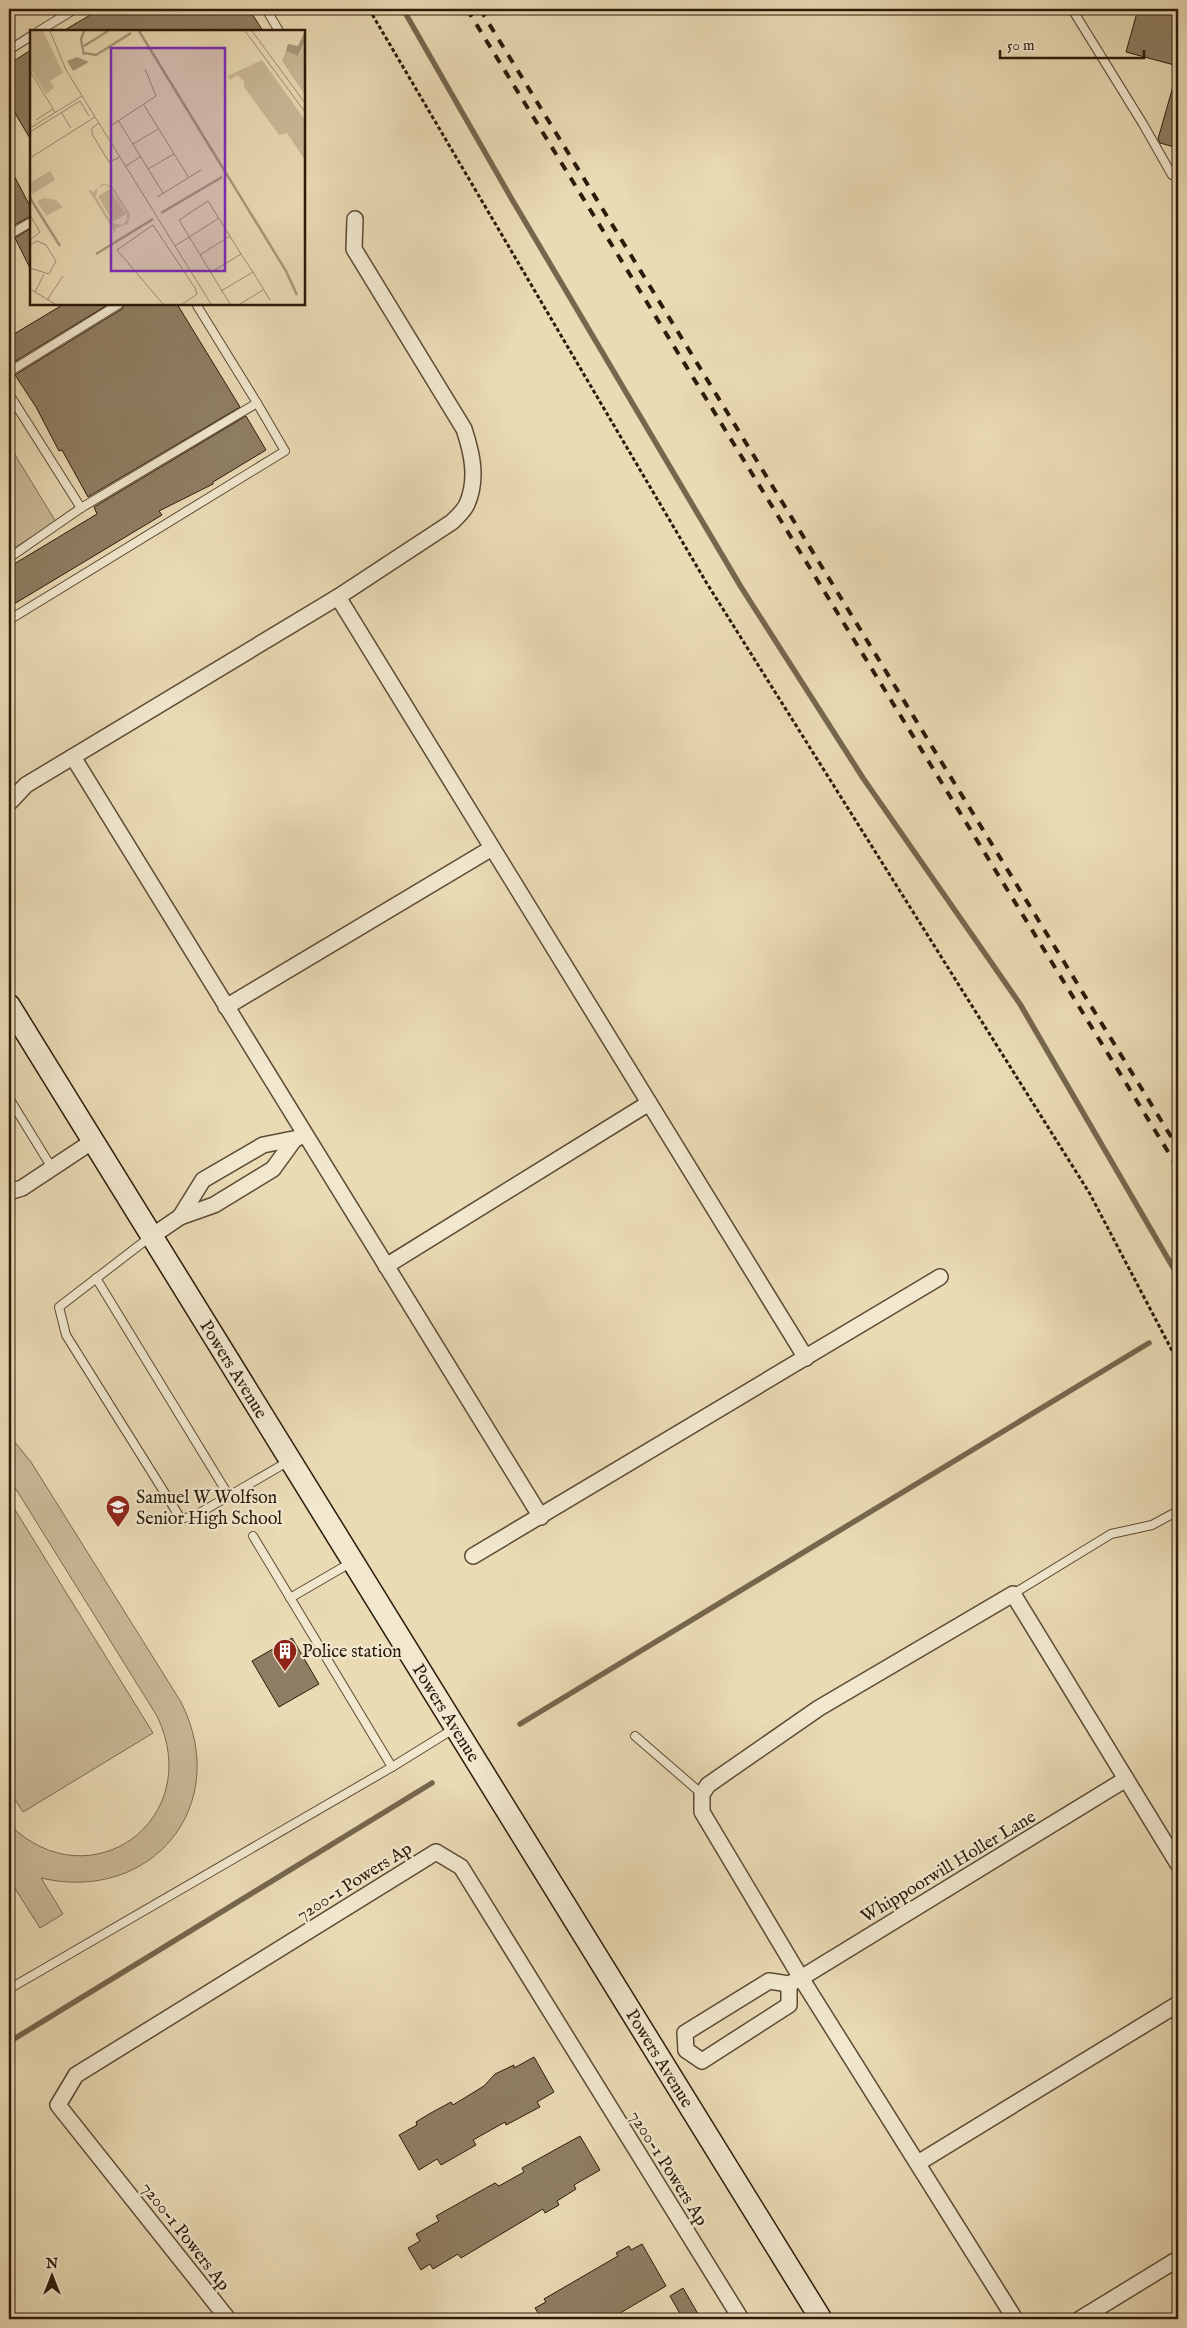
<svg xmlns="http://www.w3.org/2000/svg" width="1187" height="2328" font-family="'IM FELL English',serif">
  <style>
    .green { fill: #caba98; stroke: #7b6a51 }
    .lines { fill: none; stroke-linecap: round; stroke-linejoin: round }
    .stream { stroke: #77664e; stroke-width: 5.5 }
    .building { fill: #8f7e63; stroke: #2c1a0a }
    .lane-casing { stroke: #5c4a35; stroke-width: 10 }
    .street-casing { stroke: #5c4a35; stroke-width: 18 }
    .secondary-casing { stroke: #2c1a0a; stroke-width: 24 }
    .path { stroke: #2c1a0a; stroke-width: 3; stroke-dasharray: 4 2.5; stroke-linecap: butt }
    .lane { stroke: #f1e8cf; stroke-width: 8 }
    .street { stroke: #f1e8cf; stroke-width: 15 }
    .secondary { stroke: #f1e8cf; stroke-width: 21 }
    .rail { stroke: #2c1a0a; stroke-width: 4; stroke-dasharray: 9 9; stroke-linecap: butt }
    .labels { text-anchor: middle; stroke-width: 4.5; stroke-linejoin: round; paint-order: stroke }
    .street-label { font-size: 18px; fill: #2c1a0a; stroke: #f1e8cf }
    .poi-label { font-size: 18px; fill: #2c1a0a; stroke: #f1e8cf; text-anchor: start }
    .inset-river { fill: none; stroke: #a9997b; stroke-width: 2.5 }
    .inset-road { fill: none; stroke: #9e8e71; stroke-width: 1 }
    .view { fill: #7b2cbf; fill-opacity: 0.15; stroke: #7b2cbf; stroke-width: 2.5 }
    .inset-edge { fill: none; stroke: #2c1a0a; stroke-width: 2.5 }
  </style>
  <rect width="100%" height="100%" fill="#eadbb5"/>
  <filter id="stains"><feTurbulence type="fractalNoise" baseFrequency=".004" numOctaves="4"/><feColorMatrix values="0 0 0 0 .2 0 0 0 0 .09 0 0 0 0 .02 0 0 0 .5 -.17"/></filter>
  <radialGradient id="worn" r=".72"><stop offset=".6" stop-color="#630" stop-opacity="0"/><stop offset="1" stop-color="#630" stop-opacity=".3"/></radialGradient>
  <g class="green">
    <polygon points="9,445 56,522 9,551"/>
    <path d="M9,1435L31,1462L181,1702C233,1805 152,1904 41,1878L63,1914L40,1928L9,1879V1824C89,1904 207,1820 157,1716L9,1478Z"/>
    <polygon points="9,1500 153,1733 23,1812 9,1790"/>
  </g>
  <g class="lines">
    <g class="stream">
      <polyline points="403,9 510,196 741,587 863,778 1020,1004 1178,1276"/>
      <polyline points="520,1724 1149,1343"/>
      <polyline points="9,2042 432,1783"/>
    </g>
  </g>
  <g class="building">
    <polygon points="89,9 249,9 263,31 63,31 92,14"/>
    <polygon points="1138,9 1178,9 1178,66 1126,52"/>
    <polygon points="31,50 31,140 9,103 9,64"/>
    <polygon points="1174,83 1178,83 1178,148 1160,143 1158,139"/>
    <polygon points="9,166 31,208 31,216 9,228"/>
    <polygon points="31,228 31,270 15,238"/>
    <polygon points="64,304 109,304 9,365 9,337"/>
    <polygon points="125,304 177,304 240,407 88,497 62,450 59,451 36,407 15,375 122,309"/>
    <polygon points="246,416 266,450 213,482 213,484 159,511 162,515 9,607 9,567 97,514 94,507"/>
    <polygon points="292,1638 319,1684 279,1707 252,1661"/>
    <polygon points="534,2057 554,2092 537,2102 540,2107 506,2125 505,2122 473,2140 476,2145 441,2165 437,2159 419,2170 399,2135 417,2125 416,2122 429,2114 451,2102 453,2105 484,2086 495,2074 514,2065 514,2068"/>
    <polygon points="580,2136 600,2170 574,2185 576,2189 557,2201 559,2205 545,2213 543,2209 461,2258 458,2254 433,2269 430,2264 421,2270 408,2248 420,2241 416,2234 439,2221 436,2216 495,2183 499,2186 524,2172 522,2168"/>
    <polygon points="642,2244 666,2286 610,2319 542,2319 535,2308 546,2302 544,2299 618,2256 616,2253 629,2246 631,2250"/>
    <polygon points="683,2288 701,2319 683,2319 670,2296"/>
  </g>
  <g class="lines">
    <defs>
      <g id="lane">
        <polyline points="266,9 279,31"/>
        <polyline points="1072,9 1143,124 1172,175 1178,177"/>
        <polyline points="39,31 75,9"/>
        <polyline points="9,50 31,36"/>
        <polyline points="9,235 31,222"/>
        <polyline points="9,372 119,304"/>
        <polyline points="9,394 81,508"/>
        <polyline points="9,558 81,508 257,403 196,304"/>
        <polyline points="9,620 285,451 257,403"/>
        <polyline points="9,1098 52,1168"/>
        <polyline points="150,1237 59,1307 66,1335 181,1519 196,1515 289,1461"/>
        <polyline points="96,1278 229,1496"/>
        <polyline points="253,1536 392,1767"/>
        <polyline points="1013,1594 1111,1534 1152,1525 1178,1511"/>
        <polyline points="290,1598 352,1562"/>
        <polyline points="635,1736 702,1794"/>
        <polyline points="9,1989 392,1767 455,1728"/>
      </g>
      <g id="street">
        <polyline points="338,597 806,1358"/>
        <polyline points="73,757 541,1517"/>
        <path d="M9,803L26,785L338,597L452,522C457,517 464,511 467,504C478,479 472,453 464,429L354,249L355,219"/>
        <polyline points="226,1007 492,848"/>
        <polyline points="9,1192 22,1188 93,1141"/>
        <polyline points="180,1217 203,1180 263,1145 298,1138"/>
        <polyline points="152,1236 180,1217 214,1205 273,1169 294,1140"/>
        <polyline points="386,1266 649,1103"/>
        <polyline points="473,1556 940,1277"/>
        <polyline points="686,2050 685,2033 769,1981 789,1984 801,1978 1126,1779"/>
        <polyline points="686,2050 702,2061 789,2005 789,1984"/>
        <polyline points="918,2163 1178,2004"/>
        <polyline points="228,2319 58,2105 76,2075 436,1852 461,1867 741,2319"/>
        <polyline points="1015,2319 801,1978 702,1812 702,1794 708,1785 819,1708 1013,1594 1178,1864"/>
        <polyline points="1080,2319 1178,2259"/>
      </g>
      <g id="secondary">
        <path id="s1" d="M9,1005L821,2319"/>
      </g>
    </defs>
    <use href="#lane" class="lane-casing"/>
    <use href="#street" class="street-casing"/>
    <use href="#secondary" class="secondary-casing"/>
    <polyline class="path" points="369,9 706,582 1090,1194 1178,1362"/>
    <use href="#lane" class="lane"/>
    <use href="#street" class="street"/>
    <use href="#secondary" class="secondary"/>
    <g class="rail">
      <polyline points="467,9 1178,1168"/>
      <polyline points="480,9 1178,1148"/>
    </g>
  </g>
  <defs>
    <symbol id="school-pin" viewBox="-11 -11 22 30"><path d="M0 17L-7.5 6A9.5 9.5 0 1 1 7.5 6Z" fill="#8f2418" stroke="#f1e8cf"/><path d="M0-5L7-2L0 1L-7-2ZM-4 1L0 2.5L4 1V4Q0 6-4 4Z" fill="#fff"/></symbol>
    <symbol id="building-pin" viewBox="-11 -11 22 30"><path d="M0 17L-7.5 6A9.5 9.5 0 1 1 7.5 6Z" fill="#8f2418" stroke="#f1e8cf"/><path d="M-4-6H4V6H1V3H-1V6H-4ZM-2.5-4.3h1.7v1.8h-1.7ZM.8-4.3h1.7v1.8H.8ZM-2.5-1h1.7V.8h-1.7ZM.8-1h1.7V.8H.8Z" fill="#fff"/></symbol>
  </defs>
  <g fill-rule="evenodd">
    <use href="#school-pin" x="104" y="1493" width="28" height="38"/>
    <use href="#building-pin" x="271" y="1637" width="28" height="38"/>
  </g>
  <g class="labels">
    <g class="street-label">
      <text dy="6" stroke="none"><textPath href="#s1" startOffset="428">Powers Avenue</textPath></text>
      <text dy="6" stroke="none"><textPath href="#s1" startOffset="832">Powers Avenue</textPath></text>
      <text transform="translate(948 1866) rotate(-31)" y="6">Whippoorwill Holler Lane</text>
      <text transform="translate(354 1881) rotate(-32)" y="6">7200-1 Powers Ap</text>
      <text dy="6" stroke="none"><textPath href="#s1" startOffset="1238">Powers Avenue</textPath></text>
      <text transform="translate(669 2168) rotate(58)" y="6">7200-1 Powers Ap</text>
      <text transform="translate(186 2236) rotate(52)" y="6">7200-1 Powers Ap</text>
    </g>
    <g class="poi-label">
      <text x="136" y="1503">Samuel W Wolfson<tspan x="136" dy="21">Senior High School</tspan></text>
      <text x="302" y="1657">Police station</text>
    </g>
  </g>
  <g transform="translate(30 30)">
    <rect width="275" height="275" fill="#eadbb5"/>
    <path d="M0,1H13L33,43L20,51L24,58L16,64L0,38ZM275,11V65L252,31L256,21L269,26ZM232,30L275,90V130L257,103L249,105L214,57V51L207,45L200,50L198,46ZM20,141L25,150L2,164L0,153ZM74,153L83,157L100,184L98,194L86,198L85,203L58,159L63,162ZM75,155L81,158L97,184V190L92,195L82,193L66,167L68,158ZM80,159L96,184L83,192L68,166ZM14,168L26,170L33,177L16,186L7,171Z" fill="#caba98" fill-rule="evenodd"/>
    <path d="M275,1V11L268,26L256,21L258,14L268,16ZM47,27L59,32L43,41L37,31Z" fill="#a9997b"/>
    <path class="inset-river" d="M109,1L256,241L267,265M54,16L78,1M54,23L66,25L101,3M54,25L51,9L54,1M0,168L30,216M131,183L192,147M66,224L123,189"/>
    <path class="inset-road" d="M20,1L36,40L181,274M215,1L275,82M222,1L275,73M0,41L25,82M114,75L159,148M31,82L41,98M6,90L23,79M88,90L133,163M69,93L62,98V104L79,132L90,127M82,95L126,66L115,39M0,98L52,66M0,102L50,71L59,86M103,114L128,99M0,128L65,87M96,136L110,127M118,139L144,124M127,167L171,140M0,185L10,202L0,210M0,215L7,211L16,215L26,231L19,244L0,238M145,216L189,188M170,225L200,206M180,243L211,224L223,242M0,259L25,274M191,261L223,242L240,270M5,262L14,244M17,270L33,246M133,274L87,220L123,195L165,258L167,264L153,274M200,274L149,190L178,171L211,224M210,274L233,260"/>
    <path class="view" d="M81,18H195V241H81Z"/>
    <rect width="275" height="275" class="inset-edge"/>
  </g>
  <rect width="1187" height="2328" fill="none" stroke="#eadbb5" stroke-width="30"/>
  <rect x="10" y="10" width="1167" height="2308" fill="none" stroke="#2c1a0a" stroke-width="2.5"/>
  <rect x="15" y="15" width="1157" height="2298" fill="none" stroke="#2c1a0a"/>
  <g transform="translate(52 2276)" stroke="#f1e8cf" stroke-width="4" paint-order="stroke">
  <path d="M0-4L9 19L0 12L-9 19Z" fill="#2c1a0a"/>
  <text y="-8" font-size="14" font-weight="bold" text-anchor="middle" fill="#2c1a0a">N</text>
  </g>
  <path d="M1000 50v8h144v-8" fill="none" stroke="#2c1a0a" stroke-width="2.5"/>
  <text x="1007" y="50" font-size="15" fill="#2c1a0a" stroke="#f1e8cf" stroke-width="4" paint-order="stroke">50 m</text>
  <rect width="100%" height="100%" filter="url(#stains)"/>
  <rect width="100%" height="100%" fill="url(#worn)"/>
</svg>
